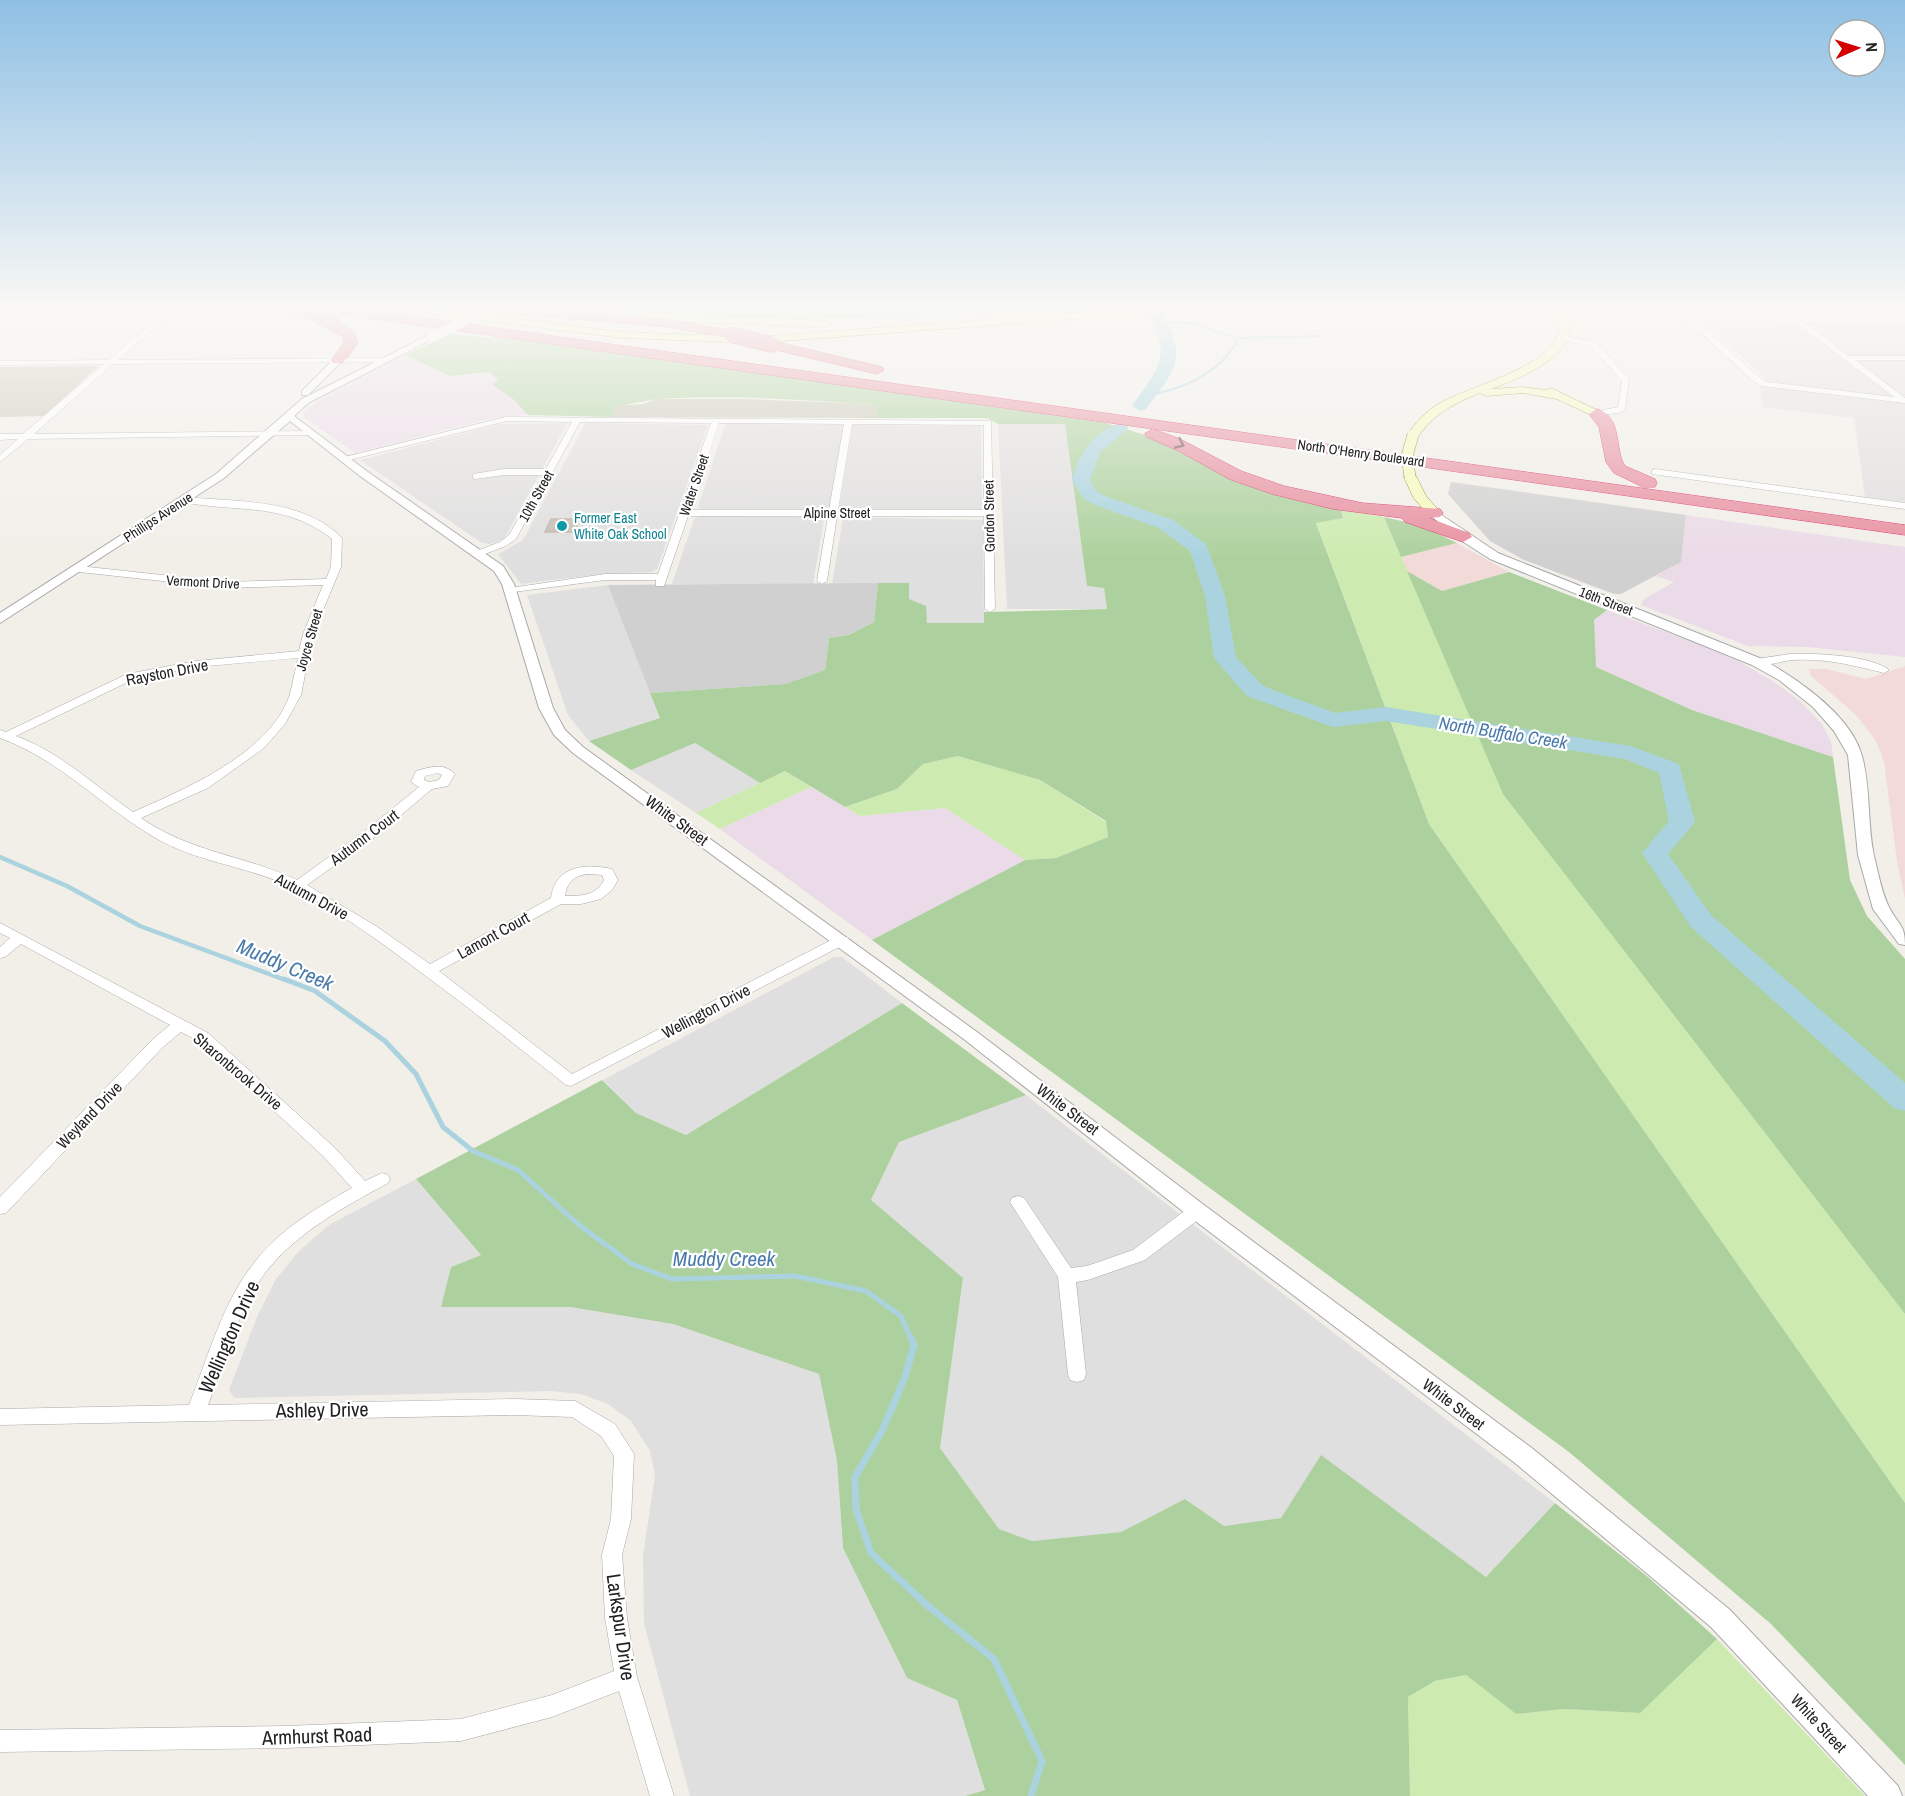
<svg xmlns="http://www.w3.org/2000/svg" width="1905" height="1796" font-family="'Archivo Narrow',sans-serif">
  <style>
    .residential { fill: #e0dfdf }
    .commercial { fill: #f2dad9 }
    .industrial { fill: #ebdbe8 }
    .religious { fill: #d0d0d0 }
    .construction { fill: #c7c7b4 }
    .grass { fill: #cdebb0 }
    .forest { fill: #add19e }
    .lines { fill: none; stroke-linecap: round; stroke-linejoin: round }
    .stream-far3 { stroke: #aad3df; stroke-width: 2 }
    .stream-far2 { stroke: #aad3df; stroke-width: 4.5 }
    .stream-far1 { stroke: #aad3df; stroke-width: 5 }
    .stream { stroke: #aad3df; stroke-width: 7 }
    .river { fill: #aad3df; fill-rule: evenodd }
    .building { fill: #c7bfb8; stroke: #c4b6ab; stroke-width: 1.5 }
    .minor-casing { stroke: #a9a9a9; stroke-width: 1 }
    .tertiary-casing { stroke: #a9a9a9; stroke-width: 2 }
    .secondary-casing { stroke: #707d05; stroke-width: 1 }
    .primary-casing { stroke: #a06b00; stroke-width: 2 }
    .motorway-casing { stroke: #dc2a67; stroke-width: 1 }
    .minor { fill: #fff; fill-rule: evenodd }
    .tertiary { fill: #fff; fill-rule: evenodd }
    .secondary { fill: #f7fabf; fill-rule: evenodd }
    .primary { fill: #fcd6a4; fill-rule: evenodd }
    .motorway { fill: #e892a2; fill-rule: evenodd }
    .tertiary-bridge-casing { stroke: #a9a9a9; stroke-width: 10; stroke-linecap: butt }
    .secondary-bridge-casing { stroke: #707d05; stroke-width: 12; stroke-linecap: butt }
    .motorway-bridge-casing { stroke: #dc2a67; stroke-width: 16; stroke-linecap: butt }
    .tertiary-bridge { stroke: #fff; stroke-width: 10 }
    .secondary-bridge { stroke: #f7fabf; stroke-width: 11 }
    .motorway-bridge { stroke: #e892a2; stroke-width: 15 }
    .oneway { stroke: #7b545c }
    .culture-dot { fill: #0f9aa8; stroke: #fff; stroke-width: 2 }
    .labels { text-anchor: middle; stroke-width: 4.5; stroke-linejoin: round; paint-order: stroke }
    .far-street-label { font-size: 14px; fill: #222; stroke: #fff }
    .far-culture-label { font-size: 14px; fill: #0d838f; stroke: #fff; text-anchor: start }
    .street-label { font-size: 16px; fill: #222; stroke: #fff }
    .water-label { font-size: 18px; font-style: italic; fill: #4a7aab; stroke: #fff }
    .near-street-label { font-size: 20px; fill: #222; stroke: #fff }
    .near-water-label { font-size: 21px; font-style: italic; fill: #4a7aab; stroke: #fff }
  </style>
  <rect width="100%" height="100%" fill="#f2efe9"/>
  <g class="residential">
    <polygon points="1687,307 1905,307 1905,502 1865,497 1854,418 1762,407 1760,387 1769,381"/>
    <polygon points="565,423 567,424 504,539 490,544 482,543 360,460 499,424"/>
    <polygon points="589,423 708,425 657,569 652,572 602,574 521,584 498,554 523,540 585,424"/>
    <polygon points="730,424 981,426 982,509 702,509 698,507 725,425"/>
    <polygon points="998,424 1065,424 1087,586 1104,588 1107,609 1007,609"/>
    <polygon points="700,516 820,517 824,519 813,584 672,584 694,519"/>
    <polygon points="848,517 983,520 984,623 927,623 909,599 909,583 832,584 843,518"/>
    <polygon points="608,585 660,718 589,741 568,715 527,595"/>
    <polygon points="695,743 760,783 696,813 631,770"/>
    <polygon points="834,957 842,957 902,1003 686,1135 636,1113 603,1080"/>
    <polygon points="1026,1095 1217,1243 1555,1503 1486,1577 1321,1456 1281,1518 1224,1526 1185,1499 1121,1532 1032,1541 999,1529 940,1448 963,1279 871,1200 899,1142"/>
    <polygon points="416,1179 481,1255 451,1267 441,1307 570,1307 673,1324 819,1374 837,1461 843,1548 907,1678 957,1700 985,1790 965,1796 690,1796 644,1623 643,1556 655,1475 650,1451 631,1421 608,1404 581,1394 550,1391 234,1398 229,1390 257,1317 276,1279 299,1251 329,1225"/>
  </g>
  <g class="commercial">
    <polygon points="1457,543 1509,572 1442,591 1407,571 1401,557"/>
    <polygon points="1905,666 1905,899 1897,861 1884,762 1876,741 1856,715 1810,675 1809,669 1826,669 1866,679"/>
  </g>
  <g class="industrial">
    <polygon points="405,355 450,376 489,372 498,379 493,385 513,399 528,415 493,418 355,453 305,418 303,413 319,400"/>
    <polygon points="1686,515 1905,547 1905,657 1807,647 1748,646 1641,605 1644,599 1674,582 1656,576 1681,562"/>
    <polygon points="1607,610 1706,647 1742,663 1774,682 1801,702 1821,723 1831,741 1833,757 1692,710 1595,667 1594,620"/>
    <polygon points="811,787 860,816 945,808 1025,860 872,940 720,829"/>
  </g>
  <g class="religious">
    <polygon points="1451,482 1686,515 1681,562 1621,594 1614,594 1524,560 1490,541 1448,494"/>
    <polygon points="878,583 874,622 849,635 829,638 825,670 785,684 650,693 608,585"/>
  </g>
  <g class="construction">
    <polygon points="99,366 44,416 0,417 0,367"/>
    <polygon points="658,399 745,399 877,404 875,418 612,417 615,406 643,404"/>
  </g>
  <g class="grass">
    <polygon points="1340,508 1384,517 1504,794 1905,1314 1905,1503 1429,824 1316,522 1343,518"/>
    <polygon points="958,756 1040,780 1106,822 1108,837 1056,858 1025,860 945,808 860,816 845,807 897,789 923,764"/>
    <polygon points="785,771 811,787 720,829 696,813"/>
    <polygon points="1717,1639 1865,1796 1410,1796 1408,1697 1435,1681 1466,1675 1516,1714 1564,1709 1639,1713"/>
  </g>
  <g class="forest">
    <polygon points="599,307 1162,307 816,319 689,316"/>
    <path d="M450,334L548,342L1106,423L1171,443L1216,471L1340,508L1343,518L1316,523L1429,824L1905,1503V1765L1771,1624L1569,1452L872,940L1025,860L1056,858L1108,837L1106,821L1040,780L958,756L923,764L897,789L845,807L785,771L760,783L695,743L631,770L589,741L660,718L650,693L785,684L825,670L829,638L849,635L874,622L878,583H909V599L926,606L927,623H984V612L1107,609L1104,588L1087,586L1065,424H998L987,418H875L877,404C805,401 732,394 660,399C645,400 630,405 615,406L612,417L528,415L513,399L493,385L498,379L489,372L450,376L405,355Z"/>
    <polygon points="1384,517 1423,526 1457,543 1401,557"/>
    <polygon points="1407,571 1442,591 1509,572 1607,610 1594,620 1596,667 1692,710 1833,757 1850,880 1867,916 1905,959 1905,1314 1503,794"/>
    <polygon points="902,1003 1026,1095 899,1142 871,1200 963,1278 940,1448 999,1529 1032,1541 1121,1532 1185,1499 1224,1526 1281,1518 1321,1455 1486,1577 1555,1503 1648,1577 1717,1639 1640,1713 1564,1709 1516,1714 1466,1675 1435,1681 1408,1697 1410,1796 965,1796 985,1790 957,1700 907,1678 843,1548 837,1461 819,1374 673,1324 570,1307 441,1307 451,1267 481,1255 416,1179 602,1080 636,1113 686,1135"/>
  </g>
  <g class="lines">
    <g class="stream-far3">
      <polyline points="1160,323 1191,323 1235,338 1320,336"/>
      <path d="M1149,395C1176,390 1202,381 1222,361C1227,356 1231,349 1237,343L1235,338"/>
    </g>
    <polyline class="stream-far2" points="0,857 67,886 140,926 288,981"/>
    <polyline class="stream-far1" points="284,979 315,991 385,1041 416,1074 443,1127 473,1151 518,1170 579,1225 632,1264 672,1279 795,1276 866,1291 901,1316 911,1339"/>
    <polyline class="stream" points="911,1338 914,1345 905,1377 883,1429 855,1477 856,1509 871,1553 928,1606 994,1659 1042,1761 1031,1796"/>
    <g class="river">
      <path d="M1143,307H1157C1189,355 1178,367 1146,409L1140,411L1132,406C1161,365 1174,354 1143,307Z"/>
      <path d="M1121,423L1129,428L1100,452L1090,480L1096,491L1105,496L1173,520L1206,544L1225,596L1236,657L1263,686L1335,713L1386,707L1630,746L1679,764L1695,822L1668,854L1711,915L1905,1083V1111L1894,1108L1691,927L1642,853L1669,821L1659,773L1625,759L1386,721L1333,727L1247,696L1214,658L1205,596L1190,551L1159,528L1093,504L1083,498L1072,480C1078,455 1095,430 1121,423Z"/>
    </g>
  </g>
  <polygon class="building" points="551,519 580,519 574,532 545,532"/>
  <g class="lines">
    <defs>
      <g id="minor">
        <polygon points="170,307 177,307 118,360 384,358 388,360 384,362 113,364 34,434 310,431 314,433 310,435 28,439 0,462 0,455 18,439 0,440 0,434 23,434 104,364 0,365 0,361 109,360"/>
        <path d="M1673,307H1680L1691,317L1905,318V322H1804L1849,356H1905V360H1855L1905,398V403L1762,386L1753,381ZM1696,321L1795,322L1894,397L1767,382L1759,377Z"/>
        <polygon points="1561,336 1596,342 1629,379 1625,410 1618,413 1594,416 1594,412 1618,407 1622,381 1591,346 1561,340"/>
        <path d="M506,417L991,421L995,609L990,612L985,609L984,516H837L827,581L822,584L817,581L828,516H688L664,586H656V580H605L506,593L505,591L510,588L605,574H658L711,423L580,422L516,539L506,546L477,557L474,556V552L500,542L509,535L543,475H504L476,479L473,478V474L504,469H546L572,422L506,421L345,461L341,458ZM719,423L844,424L829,510H690ZM852,424L984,425V510H838Z"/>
        <polygon points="1655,469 1905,503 1905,509 1652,474 1652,470"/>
        <path d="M185,497C236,502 304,498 342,538L341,567L313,634L301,695L285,724L264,748L208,788L141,818C192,853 244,855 297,880L365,831L419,787L411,782L416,771C431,767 443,762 455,774L448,786L432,789L375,837L307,885L376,926L430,964L551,898C555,866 585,863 612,869L618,880L612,890L601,899L581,904H561L439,971L572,1074L837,937H847L849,940L847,943L571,1086L566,1085C518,1047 471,1009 423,974C383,944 343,914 299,891C255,867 202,864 159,840C104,809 61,760 0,738V730L6,732L127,674L196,661L299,651L303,634L323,585L227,588L79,572L74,569L79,566L227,582L326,579L331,567L332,539C284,501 237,513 182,502V498ZM298,658C295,670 293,682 290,694C271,753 185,789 133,812C95,786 60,752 16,736L134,679L196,667ZM438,773L442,775L439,780L429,782L424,780L425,776ZM589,874L602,875L604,880C596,896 581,896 565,896C567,881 575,875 589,874Z"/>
        <path d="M1790,654C1813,653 1871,655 1889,670L1884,673C1853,665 1824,658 1792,660C1781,661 1760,669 1752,662L1757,659Z"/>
        <path d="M0,923L208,1033L335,1148L365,1181L382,1173L388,1175L390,1179L388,1183C344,1207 296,1233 265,1273C237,1311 225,1362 208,1405L515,1399L575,1401L615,1424L634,1454L631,1519L622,1555L627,1618L637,1677L674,1796H650L619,1691L552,1717L461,1741L286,1748L0,1752V1730L286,1726L461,1719L552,1695L614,1671L605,1618L602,1555L611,1519L614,1456L601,1436L572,1417L515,1415L0,1425V1409L189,1405C207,1360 223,1301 254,1263C279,1230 316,1208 352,1188L323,1156L198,1041L181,1032L163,1047L6,1213L0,1214V1197L153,1039L170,1025L21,944L5,957L0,958V947L10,938L0,933Z"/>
        <polygon points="1018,1196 1024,1198 1071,1268 1087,1266 1133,1250 1191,1206 1197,1205 1203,1206 1205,1211 1203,1216 1145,1260 1088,1280 1076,1282 1086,1374 1084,1380 1077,1382 1070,1380 1068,1374 1058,1277 1010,1202 1012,1198"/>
      </g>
      <g id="tertiary">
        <polygon points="429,335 436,337 308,403 294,416 368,472 503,566 514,584 553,708 565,730 583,747 977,1032 1204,1205 1533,1449 1729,1609 1898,1786 1902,1796 1868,1796 1711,1627 1515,1463 1190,1217 965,1040 573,753 554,735 539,708 502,584 494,571 360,476 290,421 224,478 0,623 0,613 216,474 302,399"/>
        <polygon points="335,358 343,360 308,395 302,395 302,391"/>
        <path d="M1434,510L1498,553L1762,659C1797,679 1851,715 1862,756C1871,788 1867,824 1874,856C1878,872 1882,895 1890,909C1899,926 1905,924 1905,945L1899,944L1873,909L1858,855L1848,755L1834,731L1813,707L1779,680L1752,665L1490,559L1459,539L1430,515L1428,513Z"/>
      </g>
      <g id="secondary">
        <polygon points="397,307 427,307 622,332 757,337 1088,312 1246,307 1241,310 1088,318 757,343 622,338 402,310"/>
        <polygon points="544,307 827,321 832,324 827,327 662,321 549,310"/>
        <path d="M1553,307H1563C1565,312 1569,319 1570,325C1573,358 1515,380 1491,389L1523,387L1546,390L1551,388L1601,412V416H1593L1557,399L1523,393L1486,396L1480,393C1455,403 1433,414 1417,438H1409L1407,435C1416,422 1426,411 1440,403C1467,387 1563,364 1559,325C1559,319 1555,312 1553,307Z"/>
        <polygon points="1410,473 1415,474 1426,496 1441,513 1439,516 1429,516 1413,497 1404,477"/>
      </g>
      <polygon id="primary" points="481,307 496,307 497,308 491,311"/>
      <g id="motorway">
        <polygon points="275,307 296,307 338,318 338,323 354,332 358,343 343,363 333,363 331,360 344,343 343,337 312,320"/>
        <polygon points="311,307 346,307 1905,525 1905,535 317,311"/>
        <polygon points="527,307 669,319 732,331 739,335 732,339 669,327 491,312 484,308"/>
        <polygon points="773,341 882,367 884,370 877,374 768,348 768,342"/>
        <path d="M1597,409C1623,416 1614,450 1625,466L1655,479L1657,483L1655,487H1643L1614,473L1606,462L1599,427L1589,414Z"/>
        <polygon points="1153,429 1180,439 1241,471 1284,486 1362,503 1440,509 1443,513 1440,517 1429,518 1469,533 1472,537 1463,542 1405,522 1402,518 1333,509 1272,494 1229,479 1179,451 1147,437 1145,434"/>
      </g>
    </defs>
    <use href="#minor" class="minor-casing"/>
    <use href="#tertiary" class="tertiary-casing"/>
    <use href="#secondary" class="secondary-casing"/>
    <use href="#primary" class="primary-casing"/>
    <use href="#motorway" class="motorway-casing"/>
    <use href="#minor" class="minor"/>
    <use href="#tertiary" class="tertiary"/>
    <use href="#secondary" class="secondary"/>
    <use href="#primary" class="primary"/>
    <use href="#motorway" class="motorway"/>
    <defs>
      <polyline id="tertiary-bridge" points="432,337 477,314"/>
      <polyline id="secondary-bridge" points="1410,477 1407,456 1413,435"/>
      <polyline id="motorway-bridge" points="732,335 773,345"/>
    </defs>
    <use href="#tertiary-bridge" class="tertiary-bridge-casing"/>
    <use href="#secondary-bridge" class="secondary-bridge-casing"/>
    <use href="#motorway-bridge" class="motorway-bridge-casing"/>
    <use href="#tertiary-bridge" class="tertiary-bridge"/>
    <use href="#secondary-bridge" class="secondary-bridge"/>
    <use href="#motorway-bridge" class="motorway-bridge"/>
  </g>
  <defs><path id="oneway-chevron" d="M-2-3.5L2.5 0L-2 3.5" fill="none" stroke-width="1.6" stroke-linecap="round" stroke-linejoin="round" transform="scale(1.5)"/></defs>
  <use class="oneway" href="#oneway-chevron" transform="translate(1180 444) rotate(25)"/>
  <linearGradient id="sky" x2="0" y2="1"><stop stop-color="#8fc0e4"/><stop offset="0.55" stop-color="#f9f8f5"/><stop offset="1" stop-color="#f9f8f5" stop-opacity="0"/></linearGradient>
  <rect width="1905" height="559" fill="url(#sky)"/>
  <circle class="culture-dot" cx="562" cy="526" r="6"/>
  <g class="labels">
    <g class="far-street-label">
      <text transform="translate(1361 453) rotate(8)" y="5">North O'Henry Boulevard</text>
      <text transform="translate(694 485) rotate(-71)" y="5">Water Street</text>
      <text transform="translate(536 496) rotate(-61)" y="5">10th Street</text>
      <text x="837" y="518">Alpine Street</text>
      <text transform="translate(989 516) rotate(-91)" y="5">Gordon Street</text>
      <text transform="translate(158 517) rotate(-33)" y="5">Phillips Avenue</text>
      <text transform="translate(203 582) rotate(3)" y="5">Vermont Drive</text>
      <text transform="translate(1606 601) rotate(21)" y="5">16th Street</text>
      <text transform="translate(309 640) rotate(-74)" y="5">Joyce Street</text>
    </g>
    <g class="far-culture-label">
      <text x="574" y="523">Former East<tspan x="574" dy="16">White Oak School</tspan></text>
    </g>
    <g class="street-label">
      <text transform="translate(167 672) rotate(-11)" y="6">Rayston Drive</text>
      <text transform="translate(677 820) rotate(36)" y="6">White Street</text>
      <text transform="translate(364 837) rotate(-37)" y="6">Autumn Court</text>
      <text transform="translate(312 896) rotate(28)" y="6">Autumn Drive</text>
      <text transform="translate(493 935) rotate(-29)" y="6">Lamont Court</text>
      <text transform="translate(706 1011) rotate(-28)" y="6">Wellington Drive</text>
      <text transform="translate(238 1071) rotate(40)" y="6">Sharonbrook Drive</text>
      <text transform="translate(1068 1109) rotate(37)" y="6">White Street</text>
      <text transform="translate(89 1115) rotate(-46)" y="6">Weyland Drive</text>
      <text transform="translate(1454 1404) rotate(37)" y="6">White Street</text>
      <text transform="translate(1819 1723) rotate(47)" y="6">White Street</text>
    </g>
    <g class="water-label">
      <text transform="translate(1503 733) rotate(9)" y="6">North Buffalo Creek</text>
    </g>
    <g class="near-street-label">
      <text transform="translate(229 1337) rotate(-66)" y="7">Wellington Drive</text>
      <text transform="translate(322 1410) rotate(-1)" y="7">Ashley Drive</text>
      <text transform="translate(621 1627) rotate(82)" y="7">Larkspur Drive</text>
      <text transform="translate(317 1736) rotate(-2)" y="7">Armhurst Road</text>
    </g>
    <g class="near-water-label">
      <text transform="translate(285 965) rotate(23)" y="7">Muddy Creek</text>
      <text x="724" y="1266">Muddy Creek</text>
    </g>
  </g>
  <g transform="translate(1857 48) rotate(87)"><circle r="28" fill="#ffffff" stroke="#a7a7a7" stroke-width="1.5"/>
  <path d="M0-4.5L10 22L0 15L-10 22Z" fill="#d40000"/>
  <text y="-9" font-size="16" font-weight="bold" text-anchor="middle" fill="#222222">N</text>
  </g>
</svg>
